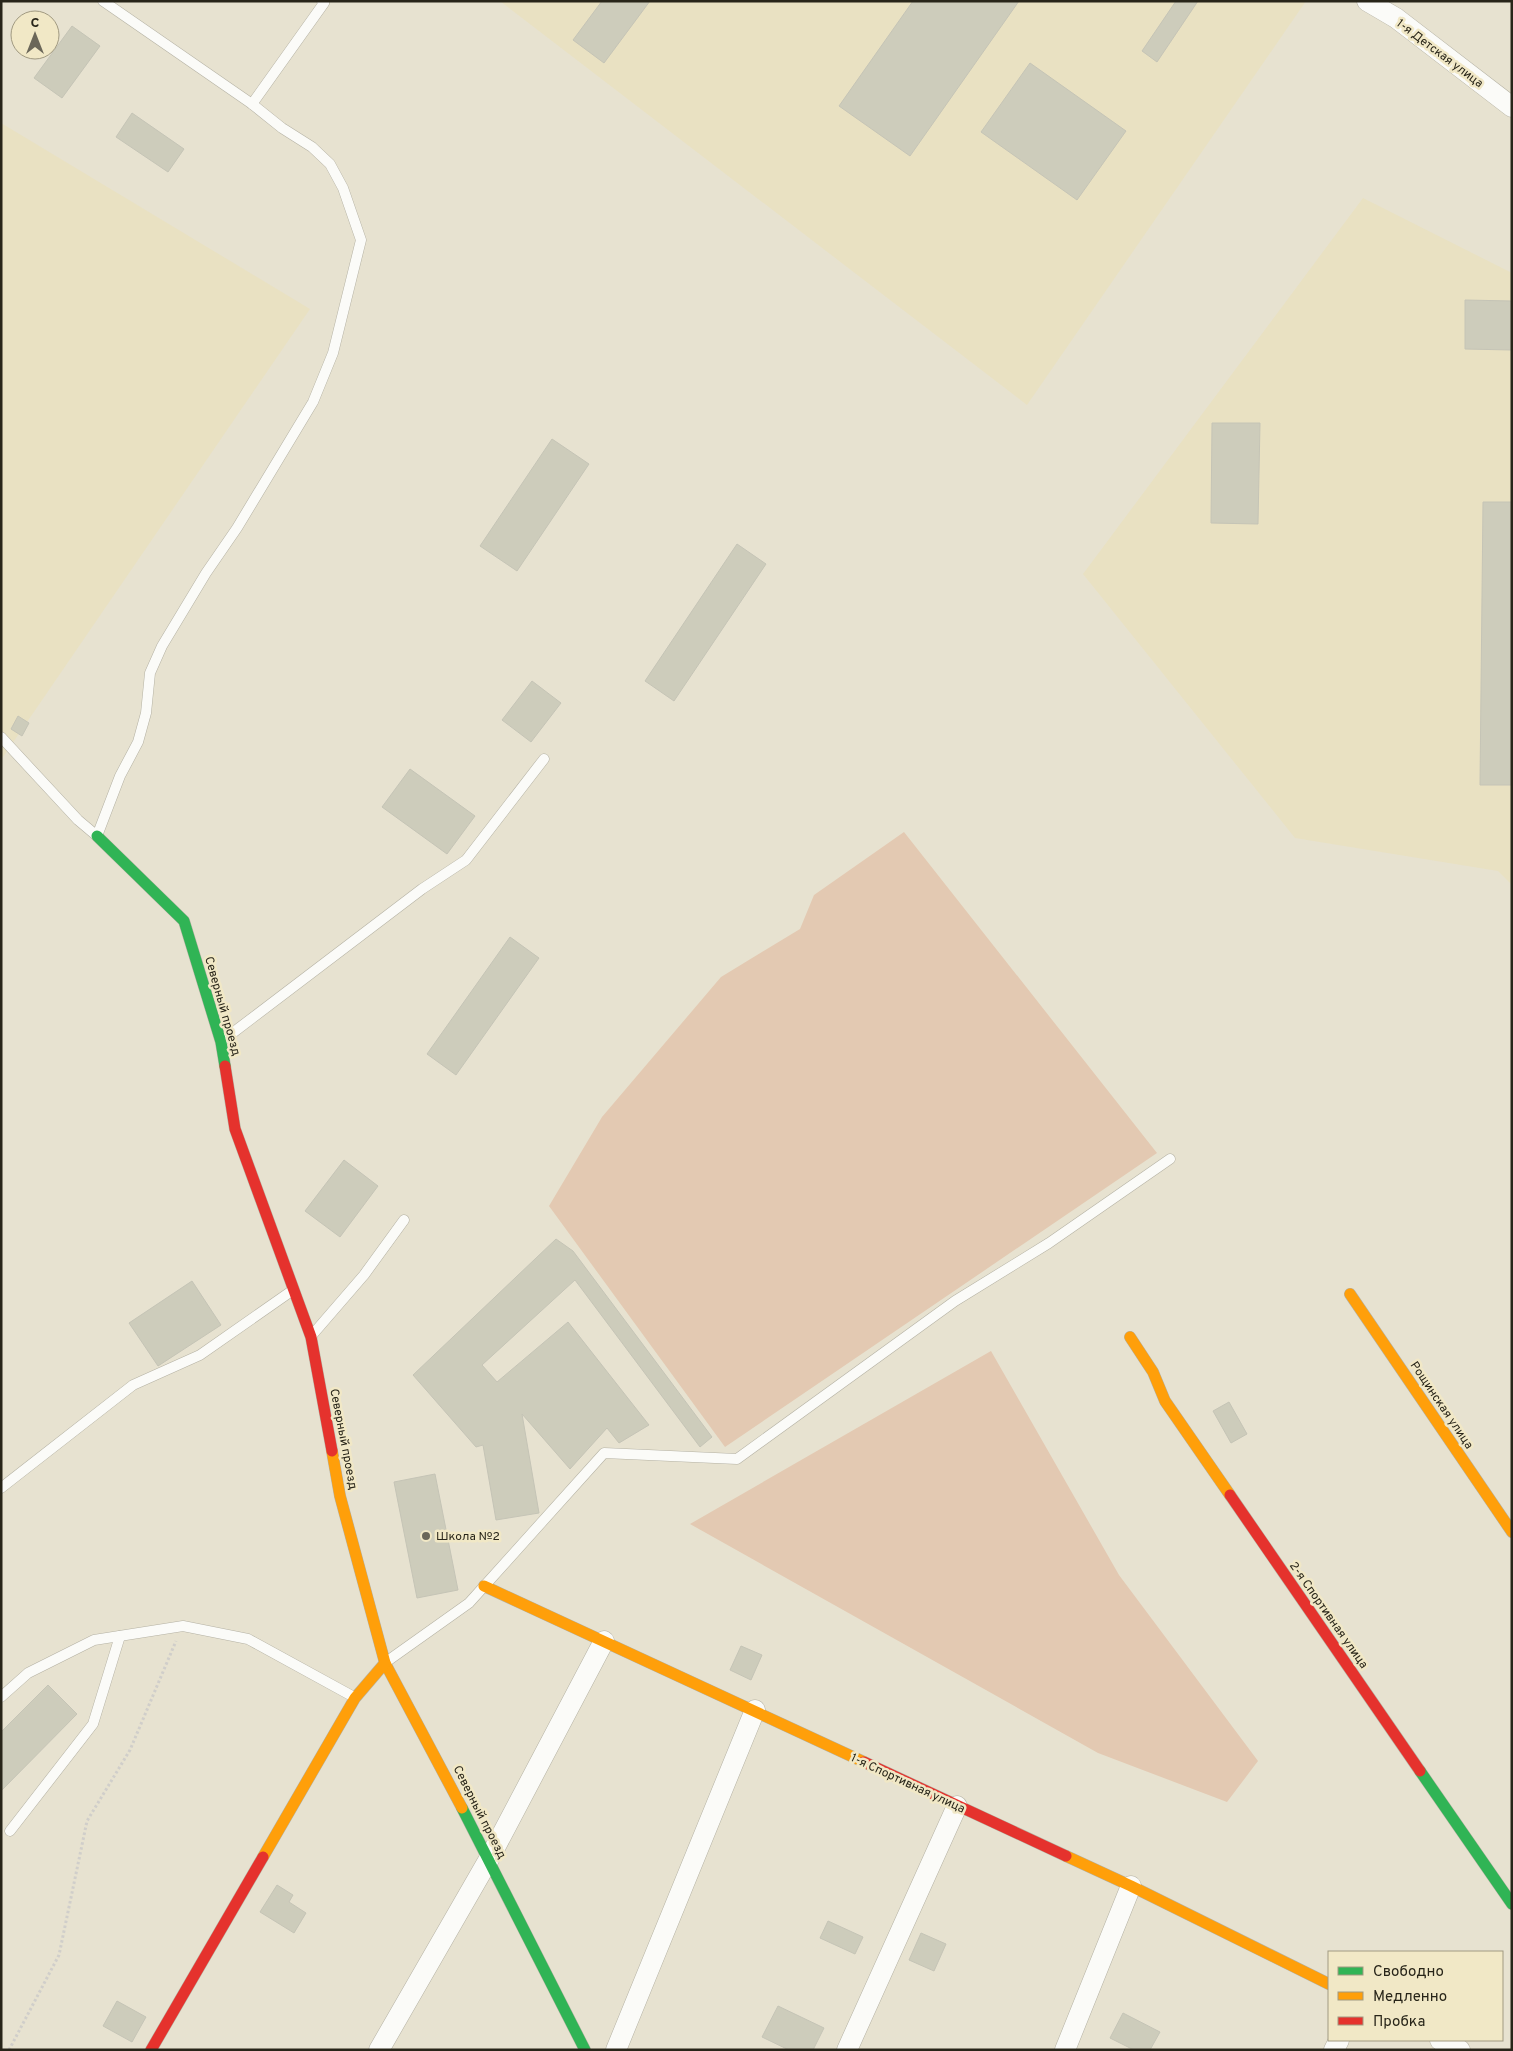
<svg xmlns="http://www.w3.org/2000/svg" width="1513" height="2051" font-family="Overpass,sans-serif">
  <style>
    .built { fill: #e9e1c2 }
    .green { fill: #e3c9b2 }
    .building { fill: #cdccbb; stroke: #c5c4b6 }
    .lines { fill: none; stroke-linecap: round; stroke-linejoin: round }
    .lane-casing { stroke: #b4b1a3; stroke-width: 11 }
    .street-casing { stroke: #b4b1a3; stroke-width: 21 }
    .fast-casing { stroke: #b4b1a3; stroke-width: 12 }
    .slow-casing { stroke: #b4b1a3; stroke-width: 12 }
    .jam-casing { stroke: #b4b1a3; stroke-width: 12 }
    .path { stroke: #d0ceca; stroke-width: 3; stroke-dasharray: 2.5 2.5; stroke-linecap: butt }
    .lane { stroke: #fbfbf8; stroke-width: 10 }
    .street { stroke: #fbfbf8; stroke-width: 20 }
    .fast { stroke: #30b455; stroke-width: 11 }
    .slow { stroke: #ff9f0a; stroke-width: 11 }
    .jam { stroke: #e5322d; stroke-width: 11 }
    .poi-dot { fill: #6b6759; stroke: #f1e8c6; stroke-width: 2 }
    .labels { text-anchor: middle; stroke-width: 5; stroke-linejoin: round; paint-order: stroke }
    .street-label { font-size: 12px; fill: #282519; stroke: #f1e8c6 }
    .poi-label { font-size: 12px; fill: #282519; stroke: #f1e8c6; text-anchor: start }
  </style>
  <rect width="100%" height="100%" fill="#e7e2d0"/>
  <g class="built">
    <polygon points="500,1 1306,1 1027,405"/>
    <polygon points="1,123 310,309 1,760"/>
    <polygon points="1363,198 1512,273 1512,885 1498,871 1295,838 1083,574"/>
  </g>
  <g class="green">
    <polygon points="904,832 1157,1153 725,1447 549,1206 602,1117 721,977 800,929 814,895"/>
    <polygon points="991,1351 1119,1575 1258,1761 1227,1802 1098,1753 690,1524"/>
  </g>
  <g class="building">
    <polygon points="602,1 650,1 604,63 573,40"/>
    <polygon points="913,1 1019,1 910,156 839,106"/>
    <polygon points="1176,1 1198,1 1157,62 1142,51"/>
    <polygon points="72,26 100,46 62,98 34,78"/>
    <polygon points="1030,63 1126,131 1077,200 981,132"/>
    <polygon points="132,113 184,149 168,172 116,137"/>
    <polygon points="1465,300 1512,301 1512,350 1465,349"/>
    <polygon points="1212,423 1260,423 1258,524 1211,523"/>
    <polygon points="552,439 589,464 517,571 480,546"/>
    <polygon points="1483,502 1512,502 1512,785 1480,785"/>
    <polygon points="737,544 766,564 674,701 645,681"/>
    <polygon points="532,681 561,703 531,742 502,720"/>
    <polygon points="18,716 29,723 22,736 11,729"/>
    <polygon points="410,769 475,816 447,854 382,807"/>
    <polygon points="510,937 539,958 456,1075 427,1054"/>
    <polygon points="344,1160 378,1186 340,1237 305,1211"/>
    <polygon points="556,1239 573,1251 712,1437 700,1447 575,1280 482,1365 497,1382 568,1322 649,1425 619,1443 607,1428 570,1469 522,1414 539,1513 496,1520 483,1445 476,1447 413,1375"/>
    <polygon points="192,1281 221,1325 158,1366 129,1323"/>
    <polygon points="1229,1402 1247,1434 1231,1443 1213,1411"/>
    <polygon points="435,1474 458,1590 417,1598 394,1482"/>
    <polygon points="741,1646 762,1655 751,1680 730,1670"/>
    <polygon points="48,1685 77,1714 1,1791 1,1732"/>
    <polygon points="277,1885 293,1895 289,1902 306,1913 294,1933 260,1912"/>
    <polygon points="828,1921 863,1937 855,1954 820,1938"/>
    <polygon points="921,1933 946,1944 934,1971 909,1960"/>
    <polygon points="117,2001 146,2017 132,2042 103,2026"/>
    <polygon points="778,2006 824,2028 813,2050 789,2050 762,2037"/>
    <polygon points="1123,2013 1160,2032 1150,2050 1134,2050 1110,2038"/>
  </g>
  <g class="lines">
    <defs>
      <g id="lane">
        <polyline points="252,104 324,3 322,1"/>
        <polyline points="1,737 78,820 97,836 120,776 138,742 146,713 150,673 162,646 206,573 237,528 313,402 333,353 361,240 343,188 330,164 312,147 282,128 252,104 103,1"/>
        <polyline points="222,1041 422,889 466,860 544,759"/>
        <polyline points="313,1334 364,1275 404,1220"/>
        <polyline points="1,1488 133,1385 200,1355 293,1290"/>
        <polyline points="386,1662 469,1603 604,1453 737,1459 955,1301 1049,1243 1170,1159"/>
        <polyline points="1,1697 28,1673 94,1640 183,1626 248,1639 354,1697"/>
        <polyline points="10,1831 93,1724 120,1636"/>
      </g>
      <g id="street">
        <polyline points="1367,1 1396,18 1512,107"/>
        <polyline points="1440,2040 1460,2050"/>
        <polyline points="379,2050 489,1859 604,1641"/>
        <polyline points="616,2050 755,1710"/>
        <polyline points="847,2050 957,1806"/>
        <polyline points="1065,2050 1131,1886"/>
        <polyline points="1334,2050 1339,2040"/>
      </g>
      <g id="fast">
        <polyline points="97,836 184,921 221,1042 225,1066"/>
        <polyline points="1420,1771 1512,1904"/>
        <polyline points="462,1808 585,2050"/>
      </g>
      <g id="slow">
        <polyline points="1350,1294 1512,1532"/>
        <polyline points="1130,1337 1153,1372 1165,1401 1230,1495"/>
        <polyline points="332,1451 340,1496 385,1663 462,1808"/>
        <polyline points="484,1586 864,1762"/>
        <polyline points="1066,1856 1131,1886 1329,1984"/>
        <polyline points="263,1857 355,1698 385,1663"/>
      </g>
      <g id="jam">
        <polyline points="225,1066 235,1129 311,1337 332,1451"/>
        <polyline points="1230,1495 1420,1771"/>
        <polyline points="864,1762 1066,1856"/>
        <polyline points="151,2050 263,1857"/>
      </g>
    </defs>
    <use href="#lane" class="lane-casing"/>
    <use href="#street" class="street-casing"/>
    <use href="#fast" class="fast-casing"/>
    <use href="#slow" class="slow-casing"/>
    <use href="#jam" class="jam-casing"/>
    <polyline class="path" points="9,2050 59,1955 87,1821 130,1750 176,1641"/>
    <use href="#lane" class="lane"/>
    <use href="#street" class="street"/>
    <use href="#fast" class="fast"/>
    <use href="#slow" class="slow"/>
    <use href="#jam" class="jam"/>
  </g>
  <circle class="poi-dot" cx="426" cy="1536" r="5"/>
  <g class="labels">
    <g class="street-label">
      <text transform="translate(1440 53) rotate(37)" y="4">1-я Детская улица</text>
      <text transform="translate(223 1006) rotate(74)" y="4">Северный проезд</text>
      <text transform="translate(1442 1405) rotate(56)" y="4">Рощинская улица</text>
      <text transform="translate(344 1439) rotate(79)" y="4">Северный проезд</text>
      <text transform="translate(1329 1615) rotate(55)" y="4">2-я Спортивная улица</text>
      <text transform="translate(908 1783) rotate(25)" y="4">1-я Спортивная улица</text>
      <text transform="translate(480 1812) rotate(63)" y="4">Северный проезд</text>
    </g>
    <g class="poi-label">
      <text x="436" y="1540">Школа №2</text>
    </g>
  </g>
  <rect width="1513" height="2051" fill="none" stroke="#282519" stroke-width="5"/>
  <rect x="1328" y="1951" width="175" height="90" fill="#f1e8c6" stroke="#a19a81"/>
  <rect x="1338" y="1967" width="25" height="8" fill="#30b455" stroke="#a19a81"/>
  <text x="1373" y="1976" font-size="15" fill="#282519">Свободно</text>
  <rect x="1338" y="1992" width="25" height="8" fill="#ff9f0a" stroke="#a19a81"/>
  <text x="1373" y="2001" font-size="15" fill="#282519">Медленно</text>
  <rect x="1338" y="2017" width="25" height="8" fill="#e5322d" stroke="#a19a81"/>
  <text x="1373" y="2026" font-size="15" fill="#282519">Пробка</text>
  <g transform="translate(35 35)"><circle r="24" fill="#f1e8c6" stroke="#a19a81"/>
  <path d="M0-4L9 19L0 12L-9 19Z" fill="#6b6759"/>
  <text y="-8" font-size="14" font-weight="bold" text-anchor="middle" fill="#282519">С</text>
  </g>
</svg>
